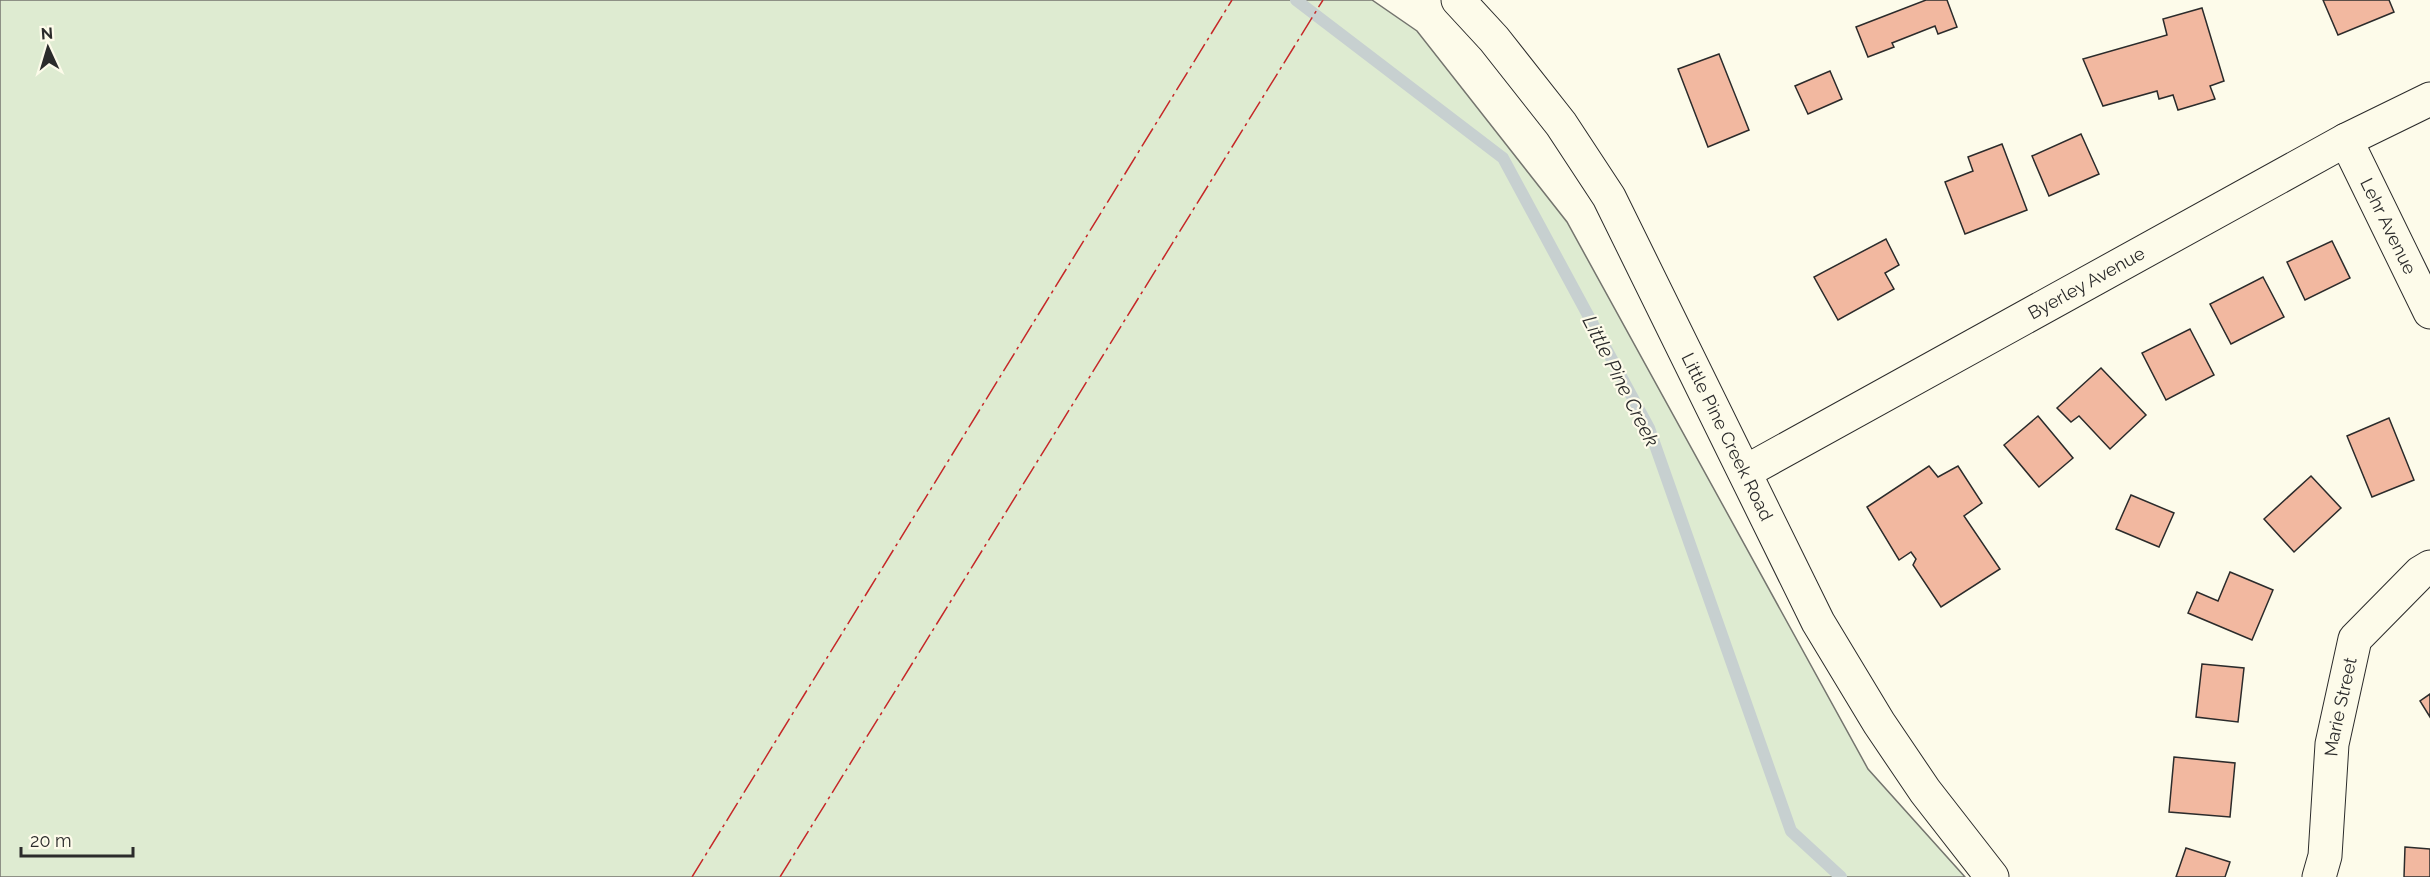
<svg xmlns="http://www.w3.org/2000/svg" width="2430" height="877" font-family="Raleway,sans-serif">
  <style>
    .green { fill: #deebd1; stroke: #74746e; stroke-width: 1.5 }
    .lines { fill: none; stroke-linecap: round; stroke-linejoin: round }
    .stream { stroke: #c7d0d0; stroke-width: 12 }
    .building { fill: #f2b8a0; stroke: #2b2b2b; stroke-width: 1.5 }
    .minor-casing { stroke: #2b2b2b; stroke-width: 35 }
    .tertiary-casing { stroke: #2b2b2b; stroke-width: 35 }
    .minor { stroke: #fdfbea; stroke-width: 33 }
    .tertiary { stroke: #fdfbea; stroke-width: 33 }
    .power { stroke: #c62828; stroke-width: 1.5; stroke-dasharray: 21 4.5 3 4.5; stroke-linecap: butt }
    .labels { text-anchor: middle; stroke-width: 4.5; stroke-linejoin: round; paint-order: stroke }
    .street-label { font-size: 18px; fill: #2b2b2b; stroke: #fdfbea }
    .water-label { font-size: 20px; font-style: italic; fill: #2b2b2b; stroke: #fdfbea }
  </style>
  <rect width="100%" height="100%" fill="#fdfbea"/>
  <polygon class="green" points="0,0 1372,0 1417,31 1567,222 1868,769 1965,877 0,877"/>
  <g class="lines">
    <polyline class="stream" points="1296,0 1503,158 1649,428 1791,831 1841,877"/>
  </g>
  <g class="building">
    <polygon points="1926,0 1947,0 1957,27 1938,34 1935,26 1892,43 1894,47 1868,57 1856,27"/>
    <polygon points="2323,0 2389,0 2394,12 2338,35"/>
    <polygon points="2202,8 2224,81 2210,86 2215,99 2178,110 2173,95 2159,99 2157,91 2103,106 2083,59 2167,35 2163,19"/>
    <polygon points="1719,54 1749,130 1708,147 1678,69"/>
    <polygon points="1830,71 1842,99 1808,114 1795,86"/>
    <polygon points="2081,134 2099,174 2049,196 2032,156"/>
    <polygon points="2002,144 2027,210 1965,234 1945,182 1973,171 1968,157"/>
    <polygon points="1886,239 1899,265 1885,273 1894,289 1838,320 1814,277"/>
    <polygon points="2332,241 2350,278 2305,300 2287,262"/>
    <polygon points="2263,277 2284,317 2231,344 2210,304"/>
    <polygon points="2190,329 2214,375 2166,400 2142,353"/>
    <polygon points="2101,368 2146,415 2110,449 2079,416 2071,422 2057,408"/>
    <polygon points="2038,416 2073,458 2039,487 2004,445"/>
    <polygon points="2389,418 2414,480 2372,497 2347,436"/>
    <polygon points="1929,466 1938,477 1958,466 1982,503 1964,516 2000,569 1941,607 1913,565 1916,559 1911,552 1899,560 1867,507"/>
    <polygon points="2311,476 2341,508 2294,552 2264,519"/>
    <polygon points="2131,495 2174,513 2159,547 2116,529"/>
    <polygon points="2230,572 2273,590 2252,640 2188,613 2197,592 2218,601"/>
    <polygon points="2202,664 2244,668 2238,722 2196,717"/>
    <polygon points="2430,694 2430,717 2420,701"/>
    <polygon points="2174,757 2235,763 2230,817 2169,812"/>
    <polygon points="2405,847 2430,849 2430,877 2404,877"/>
    <polygon points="2186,848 2230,862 2225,877 2176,877"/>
  </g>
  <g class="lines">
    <defs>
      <g id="minor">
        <path id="s1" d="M2346,140L2430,312"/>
        <path id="s2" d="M1745,472L2346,140L2430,99"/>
        <path id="s3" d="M2319,877L2325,856L2332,744L2355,639L2420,573L2430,567"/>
      </g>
      <g id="tertiary">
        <path id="s4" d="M1458,0L1494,39L1561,124L1609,197L1818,622L1879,723L1925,791L1992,877"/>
      </g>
    </defs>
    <use href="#minor" class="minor-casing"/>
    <use href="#tertiary" class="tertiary-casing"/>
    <use href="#minor" class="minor"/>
    <use href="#tertiary" class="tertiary"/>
    <g class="power">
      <polyline points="692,877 1232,0"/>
      <polyline points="780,877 1323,0"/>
    </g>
  </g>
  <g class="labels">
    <g class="street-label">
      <text dy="6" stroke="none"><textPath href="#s1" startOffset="96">Lehr Avenue</textPath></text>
      <text dy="6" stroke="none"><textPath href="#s2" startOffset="390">Byerley Avenue</textPath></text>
      <text dy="6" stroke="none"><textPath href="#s4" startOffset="516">Little Pine Creek Road</textPath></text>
      <text dy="6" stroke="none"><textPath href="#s3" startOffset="172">Marie Street</textPath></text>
    </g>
    <g class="water-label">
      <text transform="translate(1621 381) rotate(63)" y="7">Little Pine Creek</text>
    </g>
  </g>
  <g transform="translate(48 48) rotate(356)" stroke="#fdfbea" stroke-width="4.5" paint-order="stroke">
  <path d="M0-4.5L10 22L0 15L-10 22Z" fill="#2b2b2b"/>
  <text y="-9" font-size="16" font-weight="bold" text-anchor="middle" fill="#2b2b2b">N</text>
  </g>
  <path d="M21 847v9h112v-9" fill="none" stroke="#2b2b2b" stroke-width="3"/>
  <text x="30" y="847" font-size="18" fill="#2b2b2b" stroke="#fdfbea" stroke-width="4.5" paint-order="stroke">20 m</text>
</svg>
